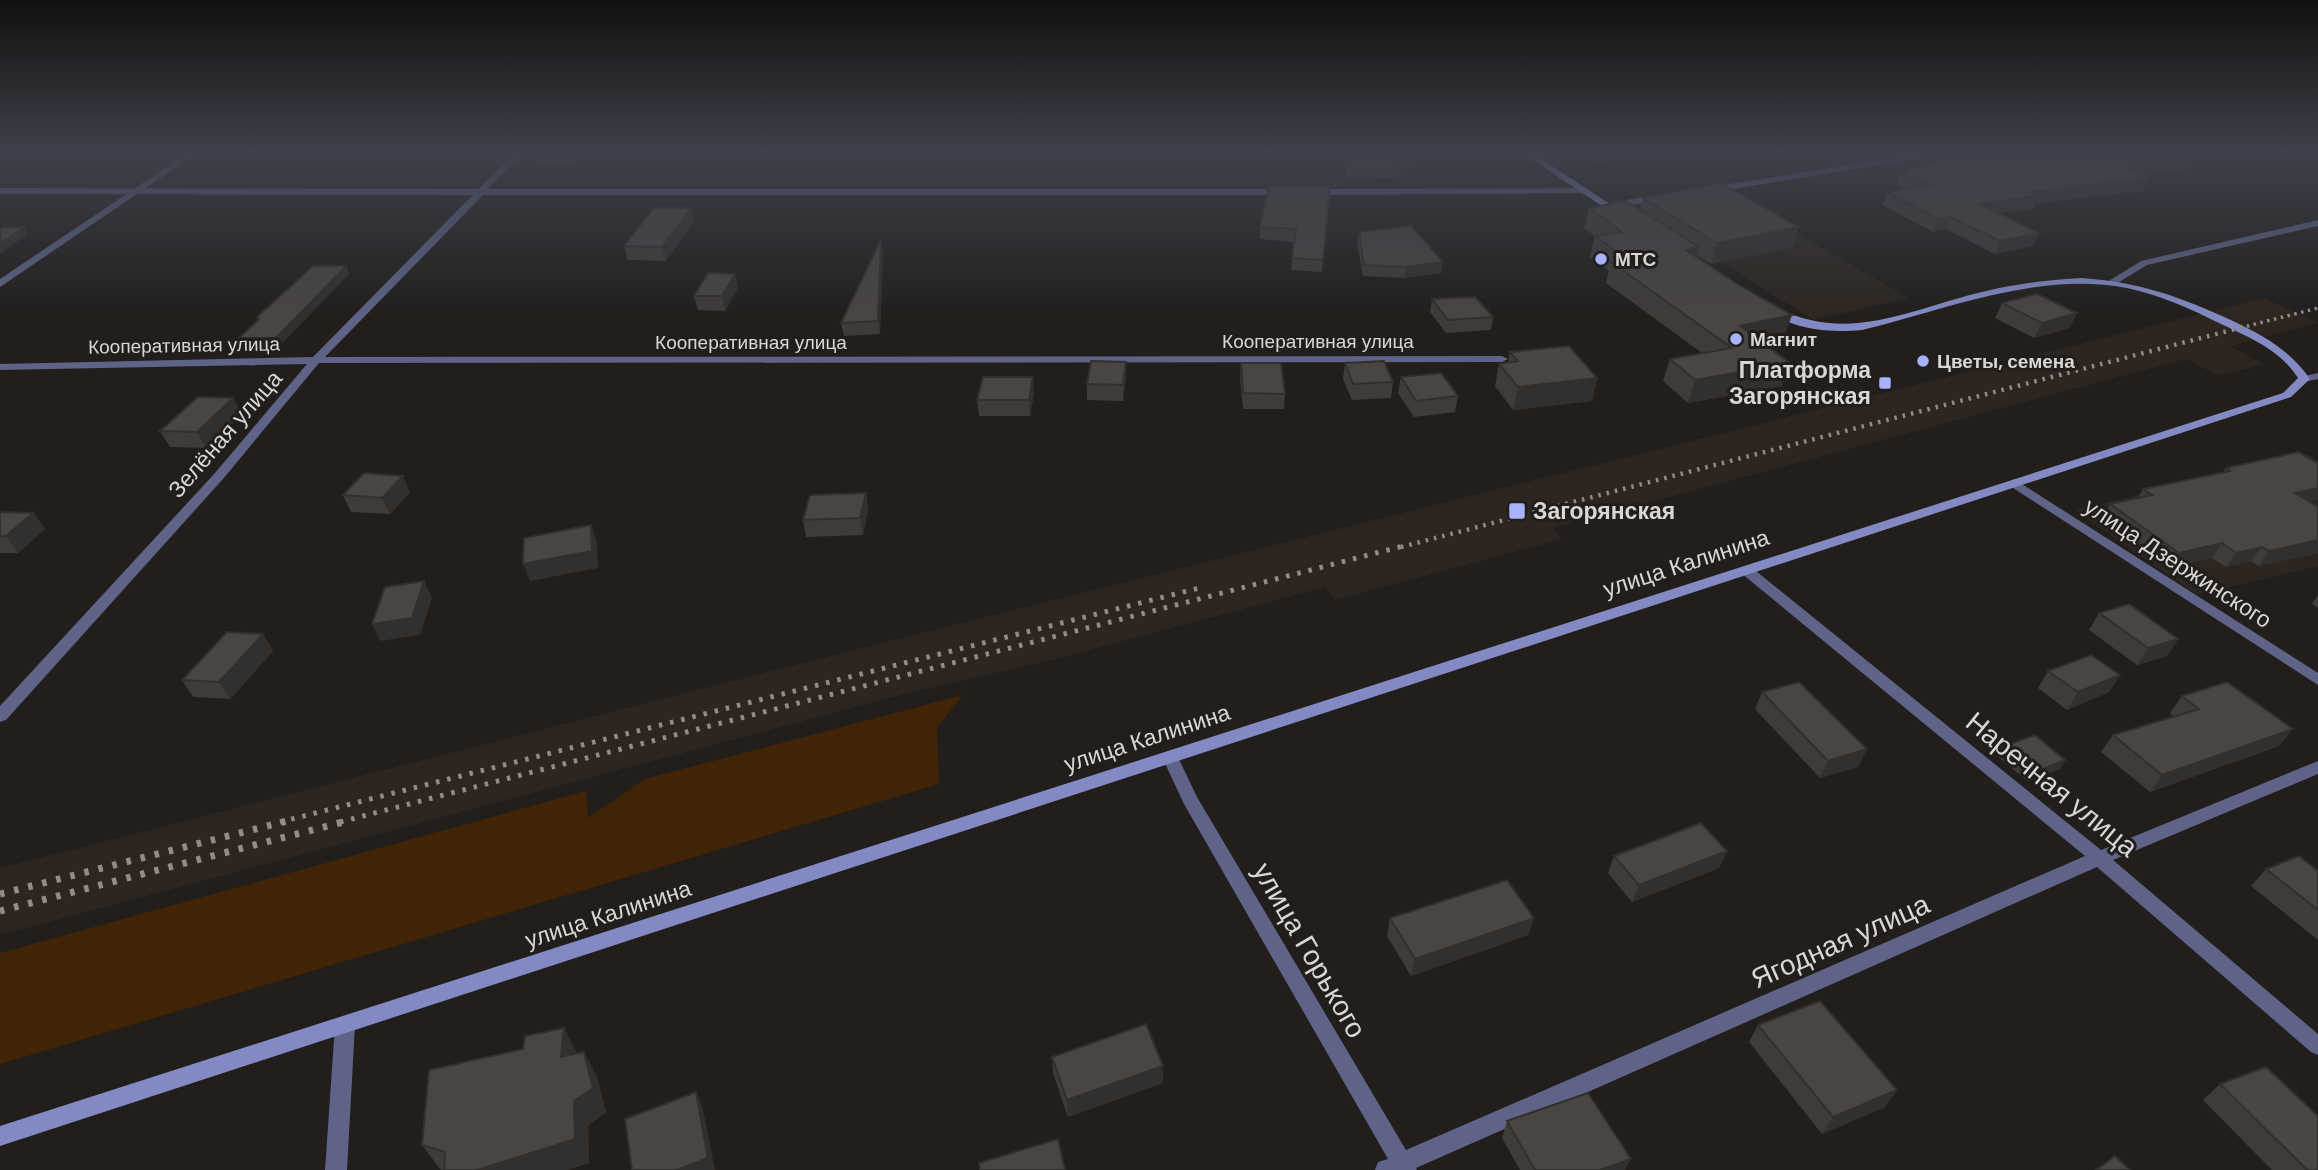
<svg xmlns="http://www.w3.org/2000/svg" width="2318" height="1170" font-family="'DM Sans',sans-serif">
  <style>
    .built { fill: #2d251f }
    .green { fill: #412405 }
    .lines { fill: none; stroke-linecap: round; stroke-linejoin: round }
    .minor { fill: #5e6387; fill-rule: evenodd }
    .tertiary { fill: #5e6387; fill-rule: evenodd }
    .secondary { fill: #838ac3; fill-rule: evenodd }
    .rail-far3 { stroke: #8f8d8b; stroke-width: 3.5; stroke-dasharray: 2.5 4.5; stroke-linecap: butt }
    .rail-far2 { stroke: #8f8d8b; stroke-width: 4.5; stroke-dasharray: 2.5 6; stroke-linecap: butt }
    .rail-far1 { stroke: #8f8d8b; stroke-width: 5; stroke-dasharray: 3.5 8; stroke-linecap: butt }
    .rail { stroke: #8f8d8b; stroke-width: 7; stroke-dasharray: 4.5 10; stroke-linecap: butt }
    .wall { fill: #3e3b39 }
    .shaded-wall { fill: #32302e }
    .building { fill: #484542; stroke: #32302e; stroke-width: 2 }
    .poi-dot { fill: #a7b1fc; stroke: #211e1c; stroke-width: 2.5 }
    .labels { text-anchor: middle; stroke-width: 6; stroke-linejoin: round; paint-order: stroke }
    .far-poi-label { font-size: 19px; font-weight: bold; fill: #d9d7d5; stroke: #211e1c; text-anchor: start }
    .far-street-label { font-size: 19px; fill: #d9d7d5; stroke: #211e1c }
    .poi-label { font-size: 23px; font-weight: bold; fill: #d9d7d5; stroke: #211e1c; text-anchor: end }
    .street-label { font-size: 23px; fill: #d9d7d5; stroke: #211e1c }
    .near-street-label { font-size: 28px; fill: #d9d7d5; stroke: #211e1c }
  </style>
  <rect width="100%" height="100%" fill="#211e1c"/>
  <g class="built">
    <polygon points="1729,194 1909,298 1813,320 1639,211"/>
    <polygon points="2264,298 2318,323 2229,346 2264,364 2219,376 2186,359 1553,528 1562,539 1335,600 1325,587 1052,660 908,693 0,935 0,868 889,641"/>
    <polygon points="2308,455 2318,461 2318,566 2197,595 2074,510"/>
  </g>
  <polygon class="green" points="963,695 937,727 939,784 0,1064 0,953 586,791 588,818 645,779"/>
  <g class="lines">
    <g class="minor">
      <polygon points="186,154 196,154 0,287 0,279"/>
      <polygon points="513,154 522,154 488,189 1284,189 1288,192 1284,195 483,195 325,357 1502,356 1508,359 1502,362 319,363 223,479 6,720 0,722 0,706 215,473 307,364 0,370 0,364 313,357"/>
      <polygon points="1921,154 1944,154 1710,193 1706,190 1710,187"/>
      <polygon points="1585,188 1589,191 1588,193 1311,195 1307,192 1311,189"/>
      <polygon points="1659,195 1662,196 1662,200 1613,208 1608,205 1613,202"/>
      <polygon points="2318,220 2318,226 2147,265 2116,284 2107,282 2141,261"/>
      <polygon points="2318,373 2318,379 2304,382 2298,379 2300,377"/>
      <polygon points="1746,566 1751,567 2101,850 2318,761 2318,774 2113,860 2318,1034 2318,1055 2311,1052 2097,867 1416,1168 1417,1170 1375,1170 1378,1162 1388,1159 1184,804 1162,757 1164,753 1170,751 1176,753 1197,797 1406,1150 2085,856 1741,573 1739,570"/>
      <polygon points="345,1016 352,1019 355,1025 347,1170 325,1170 335,1025 338,1019"/>
    </g>
    <g class="tertiary">
      <polygon points="0,188 481,189 485,192 481,195 0,194"/>
      <polygon points="2014,479 2318,673 2318,685 2010,486 2008,483"/>
    </g>
    <g class="secondary">
      <polygon points="1524,154 1534,154 1625,214 1617,216"/>
      <path d="M2082,278C2140,282 2181,297 2233,321C2264,336 2290,350 2310,379L2291,397L0,1146V1126L2283,393L2298,378C2280,350 2251,338 2221,324C2191,309 2160,295 2127,288C2038,271 1948,309 1862,330C1832,333 1793,331 1769,310L1774,307L1778,308C1849,345 1915,307 1986,291C2018,283 2050,280 2082,278Z"/>
    </g>
    <polyline class="rail-far3" points="2240,328 2318,308"/>
    <polyline class="rail-far2" points="1401,547 2247,326"/>
    <g class="rail-far1">
      <polyline points="280,822 1203,587"/>
      <polyline points="340,822 1407,545"/>
    </g>
    <g class="rail">
      <polyline points="0,894 287,821"/>
      <polyline points="0,911 347,821"/>
    </g>
  </g>
  <g class="wall">
    <polygon points="333,154 401,154 399,156 334,157"/>
    <polygon points="536,154 586,154 574,166 539,166"/>
    <polygon points="1264,154 1334,154 1264,156"/>
    <polygon points="1343,154 1413,154 1414,167 1399,169 1398,178 1347,177"/>
    <polygon points="1584,154 1645,154 1598,163"/>
    <polygon points="2197,156 2191,168 2143,176 2143,191 2035,203 2033,209 1997,213 2039,233 2033,246 1995,254 1946,229 1933,232 1882,205 1887,192 1906,189 1896,185 1900,173"/>
    <polygon points="1330,186 1322,272 1291,270 1294,242 1260,239 1260,227"/>
    <polygon points="1643,198 1792,248 1711,264 1697,255 1696,257 1784,338 1762,342 1782,386 1688,403 1663,381 1670,359 1702,353 1606,283 1609,271 1590,257 1595,236 1584,228 1589,208 1640,210"/>
    <polygon points="691,208 694,221 666,261 628,260 624,246"/>
    <polygon points="1359,232 1441,273 1405,278 1363,276 1357,242"/>
    <polygon points="883,252 880,334 844,336 841,323"/>
    <polygon points="346,266 349,274 280,345 242,346 239,338"/>
    <polygon points="735,274 738,288 725,311 698,310 694,296"/>
    <polygon points="1432,299 1493,317 1491,330 1446,333 1430,312"/>
    <polygon points="2002,303 2070,328 2034,338 1995,318"/>
    <polygon points="1510,352 1597,378 1592,401 1513,410 1495,386 1499,364 1508,363"/>
    <polygon points="1126,362 1126,377 1123,401 1087,400 1087,384"/>
    <polygon points="1241,363 1285,394 1284,409 1243,409 1240,379"/>
    <polygon points="1345,363 1393,382 1391,398 1352,400 1343,379"/>
    <polygon points="1401,377 1458,396 1455,412 1414,417 1398,393"/>
    <polygon points="1034,393 1030,416 979,416 977,400"/>
    <polygon points="242,414 206,448 170,447 160,431"/>
    <polygon points="2226,468 2309,502 2318,507 2318,553 2259,566 2251,561 2226,567 2212,558 2170,567 2102,519 2110,504 2137,499 2143,489 2223,472"/>
    <polygon points="410,492 390,514 351,512 343,495"/>
    <polygon points="866,493 868,509 863,535 806,537 803,520"/>
    <polygon points="0,512 33,513 45,529 18,553 0,553"/>
    <polygon points="2318,595 2318,608 2312,604"/>
    <polygon points="2099,613 2178,639 2167,656 2137,665 2089,630"/>
    <polygon points="263,634 273,651 230,699 193,697 182,680"/>
    <polygon points="2048,671 2120,675 2109,692 2067,710 2038,688"/>
    <polygon points="1762,692 1867,749 1858,767 1820,778 1755,709"/>
    <polygon points="2182,696 2279,746 2150,792 2101,752 2113,735 2174,717 2170,713"/>
    <polygon points="2002,747 2060,769 2027,781 1997,756"/>
    <polygon points="1727,851 1719,868 1632,902 1608,873 1614,856"/>
    <polygon points="2266,869 2318,871 2318,940 2251,886"/>
    <polygon points="1390,918 1534,918 1528,935 1411,976 1387,936"/>
    <polygon points="1758,1025 1885,1107 1822,1134 1749,1042"/>
    <polygon points="584,1052 597,1077 606,1112 588,1126 589,1163 566,1170 443,1170 440,1169 422,1145 577,1053 577,1054"/>
    <polygon points="1052,1057 1163,1083 1068,1117 1053,1073"/>
    <polygon points="2220,1084 2318,1170 2272,1170 2203,1100"/>
    <polygon points="1507,1121 1625,1170 1520,1170 1502,1138"/>
  </g>
  <g class="shaded-wall">
    <polygon points="586,154 574,166 571,155"/>
    <polygon points="1600,154 1645,154 1598,163"/>
    <polygon points="2197,156 2191,168 2119,180 2125,168"/>
    <polygon points="1415,158 1414,167 1397,169 1398,160"/>
    <polygon points="2149,178 2143,191 2035,203 2033,209 1972,216 1978,204 2030,192"/>
    <polygon points="691,208 694,221 666,261 662,247"/>
    <polygon points="1951,217 1946,229 1933,232 1939,219"/>
    <polygon points="24,227 28,234 0,254 0,244"/>
    <polygon points="1799,227 1792,248 1711,264 1717,243"/>
    <polygon points="2039,233 2033,246 1995,254 2000,241"/>
    <polygon points="881,240 883,252 880,334 878,321"/>
    <polygon points="1699,247 1693,268 1686,250"/>
    <polygon points="1443,262 1441,273 1405,278 1406,267"/>
    <polygon points="346,266 349,274 280,345 276,338"/>
    <polygon points="735,274 738,288 725,311 722,296"/>
    <polygon points="2077,313 2070,328 2034,338 2042,323"/>
    <polygon points="1792,315 1784,338 1733,348 1740,326"/>
    <polygon points="1126,362 1126,377 1123,401 1123,385"/>
    <polygon points="1790,363 1782,386 1688,403 1695,380"/>
    <polygon points="1033,377 1034,393 1030,416 1029,400"/>
    <polygon points="1597,378 1592,401 1513,410 1518,387"/>
    <polygon points="233,398 242,414 206,448 197,432"/>
    <polygon points="403,476 410,492 390,514 382,498"/>
    <polygon points="2318,488 2318,500 2285,508 2295,493"/>
    <polygon points="866,493 868,509 863,535 860,518"/>
    <polygon points="33,513 45,529 18,553 6,536"/>
    <polygon points="591,525 597,542 598,568 530,581 523,564"/>
    <polygon points="2318,540 2318,553 2259,566 2269,551"/>
    <polygon points="2222,543 2212,558 2170,567 2179,553"/>
    <polygon points="2262,547 2251,561 2226,567 2236,553"/>
    <polygon points="424,581 432,598 420,635 380,641 372,624"/>
    <polygon points="263,634 273,651 230,699 219,682"/>
    <polygon points="2178,639 2167,656 2137,665 2148,648"/>
    <polygon points="2120,675 2109,692 2067,710 2078,692"/>
    <polygon points="2293,729 2279,746 2150,792 2162,775"/>
    <polygon points="1867,749 1858,767 1820,778 1828,761"/>
    <polygon points="2065,760 2060,769 2027,781 2033,773"/>
    <polygon points="1727,851 1719,868 1632,902 1639,885"/>
    <polygon points="1534,918 1528,935 1411,976 1415,959"/>
    <polygon points="564,1028 577,1053 574,1082 561,1057"/>
    <polygon points="584,1052 597,1077 606,1112 588,1126 589,1163 566,1170 477,1170 574,1101"/>
    <polygon points="1163,1066 1163,1083 1068,1117 1067,1100"/>
    <polygon points="1897,1090 1885,1107 1822,1134 1833,1117"/>
    <polygon points="696,1092 703,1109 715,1170 677,1170"/>
    <polygon points="1631,1159 1625,1170 1600,1170"/>
  </g>
  <g class="building">
    <polygon points="1346,154 1413,154 1415,158 1398,160 1399,169 1348,168"/>
    <polygon points="1962,154 2192,154 2197,156 2125,168 2149,178 2030,192 2038,196 1978,204 2039,233 2000,241 1951,217 1939,219 1887,192 1930,185 1900,173"/>
    <polygon points="1720,183 1799,227 1717,243 1643,198"/>
    <polygon points="1269,186 1330,186 1323,260 1292,258 1296,229 1260,227"/>
    <polygon points="1626,201 1699,247 1686,250 1739,285 1792,315 1740,326 1790,363 1695,380 1670,359 1732,348 1611,262 1627,259 1595,236 1622,232 1589,208"/>
    <polygon points="654,208 691,208 662,247 624,246"/>
    <polygon points="1411,226 1443,262 1406,267 1364,265 1359,232"/>
    <polygon points="24,227 0,244 0,228"/>
    <polygon points="881,240 878,321 841,323"/>
    <polygon points="313,266 346,266 276,338 239,338 259,319 257,317"/>
    <polygon points="708,273 735,274 722,296 694,296"/>
    <polygon points="2037,294 2077,313 2042,323 2002,303"/>
    <polygon points="1475,297 1493,317 1448,320 1432,299"/>
    <polygon points="1569,346 1597,378 1518,387 1499,364 1518,361 1510,352"/>
    <polygon points="1091,361 1126,362 1123,385 1087,384"/>
    <polygon points="1384,361 1393,382 1353,384 1345,363"/>
    <polygon points="1241,363 1281,363 1285,394 1243,393"/>
    <polygon points="1441,373 1458,396 1416,401 1401,377"/>
    <polygon points="983,377 1033,377 1029,400 977,400"/>
    <polygon points="198,397 233,398 197,432 160,431"/>
    <polygon points="2298,452 2318,463 2318,488 2295,493 2318,507 2318,540 2269,551 2262,547 2236,553 2222,543 2179,553 2110,504 2152,495 2143,489 2230,471 2226,468"/>
    <polygon points="364,473 403,476 382,498 343,495"/>
    <polygon points="866,493 860,518 803,520 810,495"/>
    <polygon points="0,512 33,513 6,536 0,536"/>
    <polygon points="591,525 592,551 523,564 524,538"/>
    <polygon points="424,581 412,618 372,624 385,587"/>
    <polygon points="2129,604 2178,639 2148,648 2099,613"/>
    <polygon points="227,632 263,634 219,682 182,680"/>
    <polygon points="2091,655 2120,675 2078,692 2048,671"/>
    <polygon points="1799,682 1867,749 1828,761 1762,692"/>
    <polygon points="2227,682 2293,729 2162,775 2113,735 2199,709 2182,696"/>
    <polygon points="2035,735 2065,760 2033,773 2002,747"/>
    <polygon points="1701,823 1727,851 1639,885 1614,856"/>
    <polygon points="2299,856 2318,871 2318,910 2266,869"/>
    <polygon points="1507,880 1534,918 1415,959 1390,918"/>
    <polygon points="1820,1001 1897,1090 1833,1117 1758,1025"/>
    <polygon points="1146,1024 1163,1066 1067,1100 1052,1057"/>
    <polygon points="564,1028 561,1057 584,1052 593,1088 574,1101 575,1139 477,1170 444,1170 445,1152 422,1145 429,1070 523,1049 525,1036"/>
    <polygon points="2266,1067 2318,1116 2318,1170 2307,1170 2220,1084"/>
    <polygon points="696,1092 708,1158 677,1170 632,1170 625,1119"/>
    <polygon points="1588,1093 1631,1159 1600,1170 1535,1170 1507,1121"/>
    <polygon points="1058,1139 1065,1170 980,1170 979,1163"/>
    <polygon points="2115,1156 2130,1170 2096,1170"/>
  </g>
  <linearGradient id="sky" x2="0" y2="1"><stop stop-color="#12100f"/><stop offset="0.48" stop-color="#3d414b"/><stop offset="1" stop-color="#3d414b" stop-opacity="0"/></linearGradient>
  <rect width="2318" height="318" fill="url(#sky)"/>
  <g class="poi-dot">
    <circle cx="1601" cy="259" r="7"/>
    <circle cx="1736" cy="339" r="7"/>
    <circle cx="1923" cy="361" r="7"/>
    <rect x="1878" y="376" width="14" height="14" rx="3.5"/>
    <rect x="1508" y="502" width="18" height="18" rx="3.5"/>
  </g>
  <g class="labels">
    <g class="far-poi-label">
      <text x="1615" y="266">МТС</text>
      <text x="1750" y="346">Магнит</text>
      <text x="1937" y="368">Цветы, семена</text>
    </g>
    <g class="far-street-label">
      <text x="1318" y="348">Кооперативная улица</text>
      <text x="751" y="349">Кооперативная улица</text>
      <text transform="translate(184 345) rotate(-1)" y="7">Кооперативная улица</text>
    </g>
    <g class="poi-label">
      <text x="1871" y="378">Платформа<tspan x="1871" dy="26">Загорянская</tspan></text>
      <text x="1533" y="519" text-anchor="start">Загорянская</text>
    </g>
    <g class="street-label">
      <text transform="translate(225 434) rotate(-49)" y="8">Зелёная улица</text>
      <text transform="translate(1686 563) rotate(-18)" y="8">улица Калинина</text>
      <text transform="translate(2178 563) rotate(33)" y="8">улица Дзержинского</text>
      <text transform="translate(1147 738) rotate(-18)" y="8">улица Калинина</text>
      <text transform="translate(608 914) rotate(-18)" y="8">улица Калинина</text>
    </g>
    <g class="near-street-label">
      <text transform="translate(2052 784) rotate(39)" y="10">Наречная улица</text>
      <text transform="translate(1840 941) rotate(-24)" y="10">Ягодная улица</text>
      <text transform="translate(1310 950) rotate(60)" y="10">улица Горького</text>
    </g>
  </g>
</svg>
